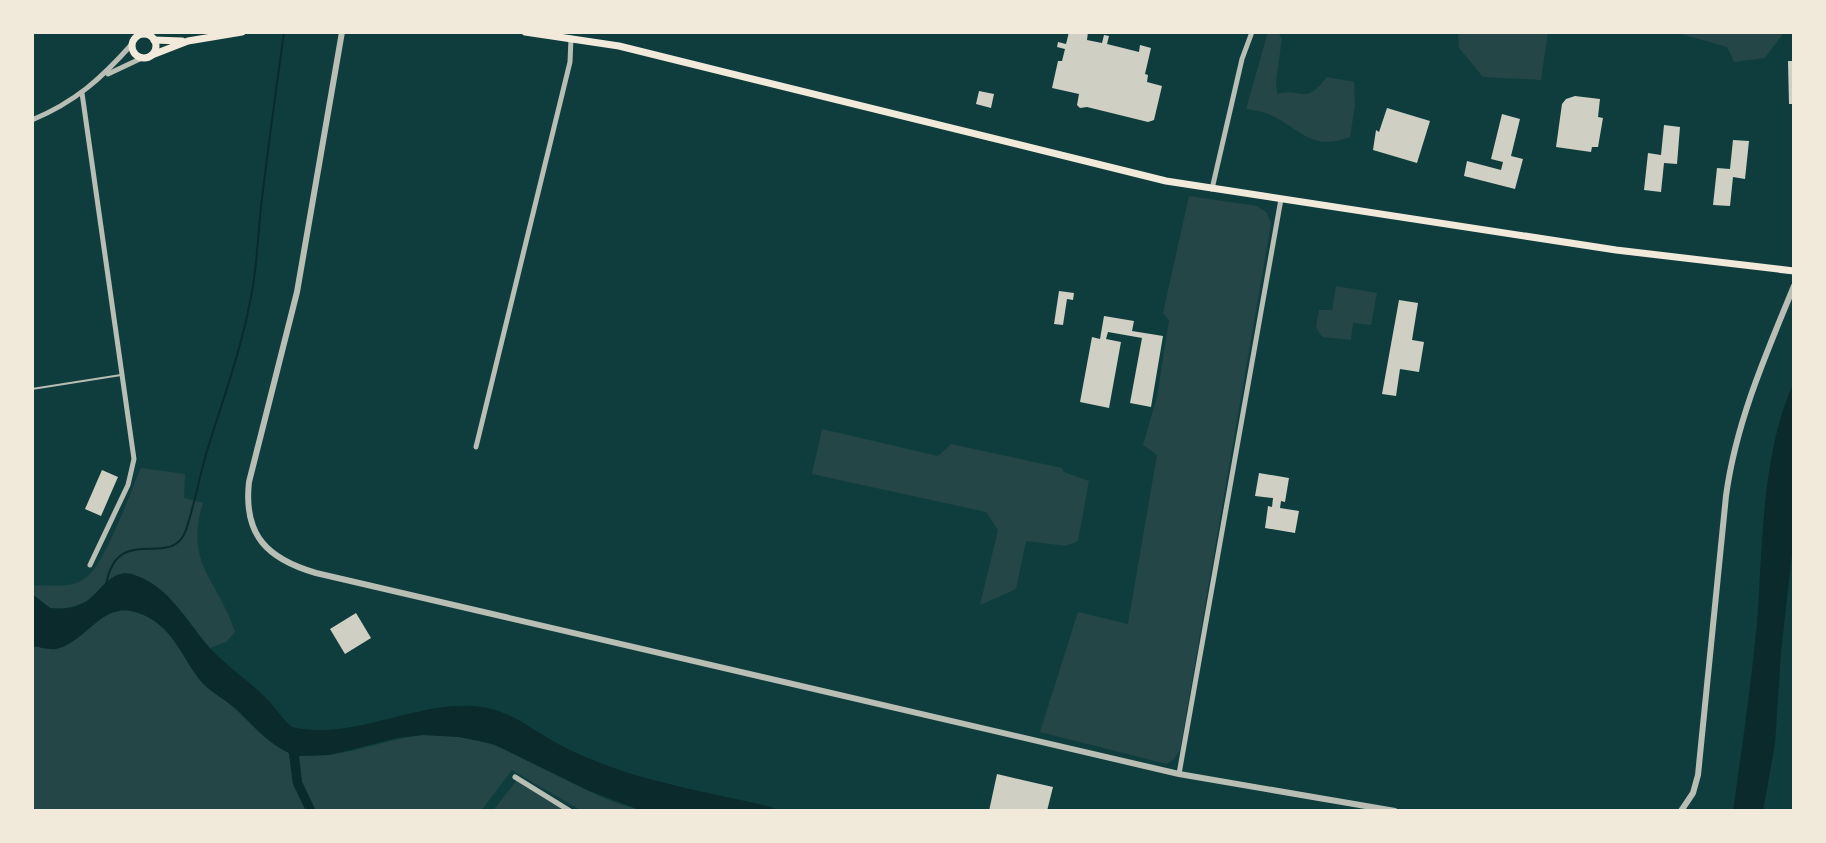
<svg xmlns="http://www.w3.org/2000/svg" width="1826" height="843" font-family="Rubik,sans-serif">
  <style>
    .green { fill: #244646 }
    .water { fill: #0a2a2b }
    .lines { fill: none; stroke-linecap: round; stroke-linejoin: round }
    .stream { stroke: #0a2a2b; stroke-width: 2 }
    .building { fill: #cfcfc3 }
    .service { stroke: #b8beb3; stroke-width: 2 }
    .minor { stroke: #b8beb3; stroke-width: 5 }
    .tertiary { stroke: #b8beb3; stroke-width: 6 }
    .secondary { stroke: #f1e9da; stroke-width: 7 }
  </style>
  <rect width="100%" height="100%" fill="#0f3d3e"/>
  <g class="green">
    <path d="M1268,32H1277L1282,38L1276,82L1277,94C1305,87 1303,107 1327,77L1354,82L1355,105L1350,137C1309,153 1298,125 1266,113C1260,111 1253,110 1246,109Z"/>
    <polygon points="1458,32 1548,32 1541,80 1483,77 1459,48"/>
    <polygon points="1674,32 1784,32 1765,58 1734,62 1727,47"/>
    <polygon points="1189,196 1257,206 1267,213 1271,224 1180,750 1174,759 1167,764 1040,732 1078,612 1128,624 1157,455 1143,445 1157,397 1169,320 1163,313"/>
    <polygon points="1336,286 1377,293 1371,325 1353,323 1351,340 1322,337 1316,327 1319,310 1332,310"/>
    <polygon points="822,429 938,456 951,444 1062,468 1064,472 1089,481 1078,541 1066,546 1026,541 1016,589 980,605 998,530 986,512 812,474"/>
    <path d="M141,468L185,474L184,498L203,503C184,565 218,579 235,632L226,642L210,648C186,619 168,586 130,573C104,589 82,612 50,608L32,594V586C51,584 71,590 87,577C106,561 130,493 141,468Z"/>
    <path d="M127,610C179,623 174,649 202,682C212,693 225,699 236,709C253,725 267,743 289,753L293,784L306,811H32V646C83,656 87,612 127,610Z"/>
    <path d="M422,735C447,735 473,737 496,746C547,764 591,800 645,811H582L512,770L481,811H316L302,782L298,755C340,760 381,740 422,735Z"/>
    <polygon points="516,781 565,811 493,811"/>
  </g>
  <g class="water">
    <path d="M1794,382V536L1781,652L1775,744L1763,811H1733C1742,748 1751,686 1757,623C1763,545 1761,454 1794,382Z"/>
    <path d="M125,573C165,579 184,618 207,645C224,664 245,678 263,695C274,705 281,718 292,727C353,741 412,702 473,706C511,709 528,728 560,745C610,771 662,783 717,795C738,800 761,803 782,811L637,809L587,790L493,744L459,737L422,735L397,738L330,755L299,756L302,782L316,811H306L293,784L289,753C268,743 253,726 237,710C225,699 209,692 199,679C179,652 169,619 131,611C100,605 85,643 56,649C48,650 40,647 32,646V594L50,608C99,614 95,577 125,573Z"/>
  </g>
  <g class="lines">
    <path class="stream" d="M106,585C117,521 172,571 186,530C194,506 199,479 206,454C222,402 241,351 251,297C257,267 258,237 261,206C268,148 276,90 284,32"/>
  </g>
  <g class="building">
    <polygon points="1069,32 1088,32 1087,40 1102,43 1104,35 1109,36 1107,44 1139,52 1140,45 1151,48 1145,74 1148,75 1147,82 1162,86 1154,120 1148,122 1087,107 1080,108 1077,105 1079,94 1052,88 1058,61 1062,61 1065,49 1057,47 1058,42 1066,44"/>
    <polygon points="1788,61 1794,61 1794,104 1789,104"/>
    <polygon points="979,91 994,94 991,108 976,104"/>
    <polygon points="1575,96 1600,99 1598,117 1603,118 1598,147 1592,147 1591,152 1556,147 1562,104 1566,99"/>
    <polygon points="1387,108 1430,121 1417,163 1373,150 1376,130 1379,132"/>
    <polygon points="1502,114 1520,119 1511,156 1523,159 1515,189 1464,176 1467,161 1501,170 1503,162 1491,159"/>
    <polygon points="1664,125 1680,127 1677,164 1664,163 1661,192 1644,190 1648,153 1661,155"/>
    <polygon points="1733,140 1749,141 1745,179 1733,177 1730,206 1713,205 1717,168 1730,169"/>
    <polygon points="1059,291 1074,293 1073,300 1067,299 1063,325 1054,324"/>
    <polygon points="1399,300 1418,303 1412,340 1424,342 1419,372 1400,369 1396,396 1382,394"/>
    <polygon points="1104,316 1134,321 1132,331 1163,336 1151,407 1130,403 1142,338 1108,332 1106,339 1121,342 1109,408 1080,402 1092,337 1100,339"/>
    <polygon points="102,470 118,477 101,516 85,509"/>
    <polygon points="1259,473 1289,478 1285,502 1281,501 1280,508 1299,511 1295,533 1265,528 1268,506 1272,507 1273,498 1255,496"/>
    <polygon points="356,613 371,638 345,654 330,629"/>
    <polygon points="997,774 1053,787 1047,811 989,811"/>
  </g>
  <g class="lines">
    <polyline class="service" points="32,389 121,375"/>
    <g class="minor">
      <polyline points="108,74 142,58"/>
      <polyline points="82,93 134,459 128,485 90,565"/>
      <path d="M32,120C75,102 101,79 132,44"/>
      <polyline points="1212,189 1242,59 1252,32"/>
      <polyline points="476,447 570,62 571,38"/>
      <polyline points="1179,774 1281,199"/>
      <polyline points="515,777 570,811"/>
    </g>
    <g class="tertiary">
      <path d="M342,32L297,292L249,482C243,536 268,559 316,573L1179,774L1395,811"/>
      <path d="M1681,811L1693,793L1698,775L1726,496C1736,422 1766,354 1794,286"/>
    </g>
    <g class="secondary">
      <polyline points="525,32 619,46 1166,181 1616,250 1794,271"/>
      <circle cx="144" cy="46" r="12"/>
      <polyline points="154,40 182,41"/>
      <polyline points="152,55 188,41 242,32"/>
    </g>
  </g>
  <rect width="1826" height="843" fill="none" stroke="#f1e9da" stroke-width="68"/>
</svg>
